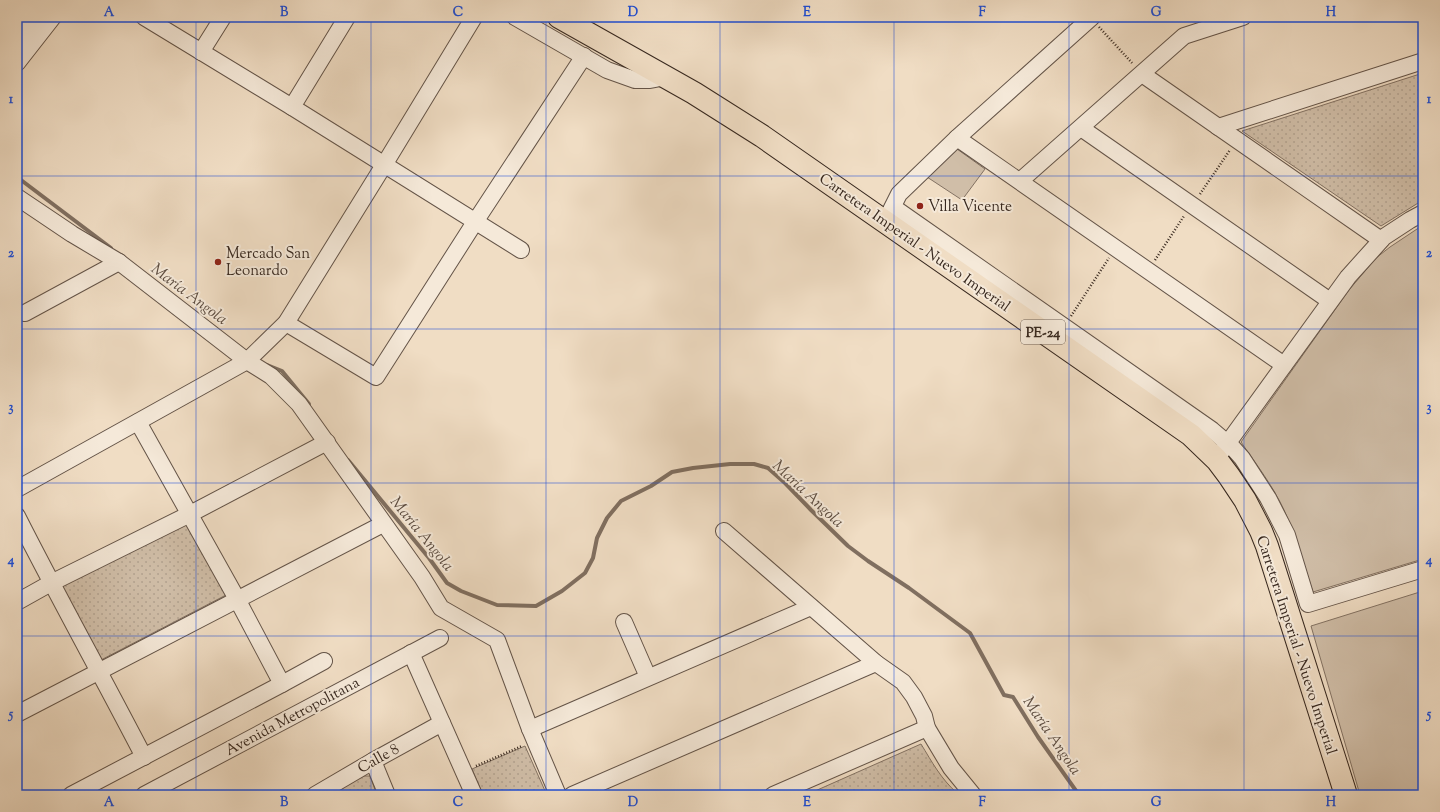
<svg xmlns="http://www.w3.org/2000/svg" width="1440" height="812" font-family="'Sorts Mill Goudy',serif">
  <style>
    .grass { fill: #d0bea8; stroke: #837263 }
    .park { fill: url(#park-dots); stroke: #837263 }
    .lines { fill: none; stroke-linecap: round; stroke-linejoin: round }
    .stream { stroke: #806f60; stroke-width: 4 }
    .minor-casing { stroke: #645448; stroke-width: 18 }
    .highway-casing { stroke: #36271e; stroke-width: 24 }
    .path { stroke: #36271e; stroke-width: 2.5; stroke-dasharray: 1 2; stroke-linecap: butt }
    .minor { stroke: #f5e9d9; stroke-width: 16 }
    .highway { stroke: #f0ddc4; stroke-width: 22 }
    .grid { fill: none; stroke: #1d4ed8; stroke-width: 1; stroke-opacity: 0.55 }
    .poi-dot { fill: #8f2418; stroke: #f5e9d9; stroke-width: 1.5 }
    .labels { text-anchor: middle; stroke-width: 4; stroke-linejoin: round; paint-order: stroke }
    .shield { fill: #f5e9d9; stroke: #6f6156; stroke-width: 1 }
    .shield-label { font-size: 14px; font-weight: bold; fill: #36271e }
    .poi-label { font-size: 15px; fill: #36271e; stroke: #f5e9d9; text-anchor: start }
    .street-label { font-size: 15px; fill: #36271e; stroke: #f5e9d9 }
    .water-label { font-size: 16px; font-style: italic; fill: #5b4b3f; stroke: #f5e9d9 }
    .neatline { fill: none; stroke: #1d4ed8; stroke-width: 1.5 }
    .grid-label { font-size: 13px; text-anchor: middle; font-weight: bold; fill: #1d4ed8 }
  </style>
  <defs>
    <pattern id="park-dots" width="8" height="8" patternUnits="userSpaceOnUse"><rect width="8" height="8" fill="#d0bea8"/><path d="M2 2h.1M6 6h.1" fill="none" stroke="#b3a390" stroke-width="1.8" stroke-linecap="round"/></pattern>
  </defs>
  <rect width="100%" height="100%" fill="#f0ddc4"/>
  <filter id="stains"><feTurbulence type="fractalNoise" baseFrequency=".005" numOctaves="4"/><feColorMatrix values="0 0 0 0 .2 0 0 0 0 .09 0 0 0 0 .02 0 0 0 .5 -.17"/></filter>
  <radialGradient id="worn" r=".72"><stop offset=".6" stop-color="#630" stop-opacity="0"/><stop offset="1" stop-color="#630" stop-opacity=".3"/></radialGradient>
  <g class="grass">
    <polygon points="957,149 985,169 962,200 927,177"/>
    <path d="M1423,225V559L1313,592C1304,565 1296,537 1284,510C1273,486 1256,464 1241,442L1349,290L1376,258L1390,247Z"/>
    <polygon points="1423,591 1423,795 1360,795 1311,626"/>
  </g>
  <g class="park">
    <polygon points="1423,73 1423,200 1381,226 1242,131"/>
    <polygon points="184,519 226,595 101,660 60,584"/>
    <path d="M921,744C932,762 941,779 957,793V795H806Z"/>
    <polygon points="525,746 546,793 545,795 483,795 472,769"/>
    <polygon points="361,776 370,776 377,795 327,795"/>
  </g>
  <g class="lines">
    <g class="stream">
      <polyline points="17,177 111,248"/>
      <polyline points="267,365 282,371 309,404"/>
      <polyline points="348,460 429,558 447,583 461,591 497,605 536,606 562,591 585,573 593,558 597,538 607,518 621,501 651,486 672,472 693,468 730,464 754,464 768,468 785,483 811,510 848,546 868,561 909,588 970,633 1004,695 1013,697 1038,737 1079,795"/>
    </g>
    <defs>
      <g id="minor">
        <polyline points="144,17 292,107 521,250"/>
        <polyline points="515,17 607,70 635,80 650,80 666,77"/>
        <polyline points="17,39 35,17"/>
        <polyline points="201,52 223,17"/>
        <polyline points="17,63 53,17"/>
        <polyline points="1142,74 1381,240"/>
        <polyline points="292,107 347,17"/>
        <polyline points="1218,127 1423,61"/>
        <polyline points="1081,128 1330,301"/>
        <polyline points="957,138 1284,365"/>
        <polyline points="1020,181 1184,36 1243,17"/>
        <polyline points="17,197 72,234 119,262 247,361 271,376 299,404 422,577 441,608 497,640 530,729 558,795"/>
        <polyline points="893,207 1212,430 1233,448 1242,458 1268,498 1287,535 1308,604 1423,569"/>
        <polyline points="888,216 899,194 957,138 1092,17"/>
        <polyline points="25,313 119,262"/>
        <polyline points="286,323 376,377 475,222 584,56"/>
        <polyline points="138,422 237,599 282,684"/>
        <polyline points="1222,451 1348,277 1384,237 1410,220 1423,213"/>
        <polyline points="17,489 247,361 286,323 384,165 474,17"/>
        <path d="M17,516C58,597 102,676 144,757"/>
        <polyline points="724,531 876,663 903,682 914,697 924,716 927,728 951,768 973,795"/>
        <polyline points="17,602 51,583 190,514 327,442"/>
        <polyline points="624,622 648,677"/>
        <polyline points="411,653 474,795"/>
        <polyline points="17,714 383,524"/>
        <polyline points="530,729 811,607"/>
        <polyline points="373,761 387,795"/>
        <polyline points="71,795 282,684 324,661"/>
        <polyline points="144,795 440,638"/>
        <polyline points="315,795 373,761 442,723"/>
        <polyline points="572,795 876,663"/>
        <polyline points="773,795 927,728"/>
      </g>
      <polyline id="highway" points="559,17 694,93 762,136 1191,435 1217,460 1229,476 1245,500 1261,531 1267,546 1346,795"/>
    </defs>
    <use href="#minor" class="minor-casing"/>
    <use href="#highway" class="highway-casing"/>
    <g class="path">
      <polyline points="1099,27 1132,63"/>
      <polyline points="1200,194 1230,150"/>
      <polyline points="1155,260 1184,216"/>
      <polyline points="1071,316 1109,258"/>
      <polyline points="476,766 522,746"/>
    </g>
    <use href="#minor" class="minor"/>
    <use href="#highway" class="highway"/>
  </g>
  <path class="grid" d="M196,17V795M371,17V795M546,17V795M720,17V795M894,17V795M1069,17V795M1244,17V795M17,176H1423M17,329H1423M17,483H1423M17,636H1423"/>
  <g class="poi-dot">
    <circle cx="920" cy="206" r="4"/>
    <circle cx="218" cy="262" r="4"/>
  </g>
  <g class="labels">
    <rect class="shield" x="1021" y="320" width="44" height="24" rx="3"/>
    <g class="shield-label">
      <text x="1043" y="337">PE-24</text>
    </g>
    <g class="poi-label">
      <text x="928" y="211">Villa Vicente</text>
      <text x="226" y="258">Mercado San<tspan x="226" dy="17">Leonardo</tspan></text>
    </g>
    <g class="street-label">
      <text transform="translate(915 242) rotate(35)" y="5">Carretera Imperial - Nuevo Imperial</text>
      <text transform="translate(1297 645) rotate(72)" y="5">Carretera Imperial - Nuevo Imperial</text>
      <text transform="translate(292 716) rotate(-28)" y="5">Avenida Metropolitana</text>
      <text transform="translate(378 758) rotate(-29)" y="5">Calle 8</text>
    </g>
    <g class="water-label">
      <text transform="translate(190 293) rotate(37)" y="6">María Angola</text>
      <text transform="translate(809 493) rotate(43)" y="6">María Angola</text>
      <text transform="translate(423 533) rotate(51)" y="6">María Angola</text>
      <text transform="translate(1053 735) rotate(56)" y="6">María Angola</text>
    </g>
  </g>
  <rect width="1440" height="812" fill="none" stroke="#f0ddc4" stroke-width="44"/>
  <rect x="22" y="22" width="1396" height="768" class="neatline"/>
  <g class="grid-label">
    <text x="109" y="16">A</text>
    <text x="284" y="16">B</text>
    <text x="458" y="16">C</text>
    <text x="633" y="16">D</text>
    <text x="807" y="16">E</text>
    <text x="982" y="16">F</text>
    <text x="1156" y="16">G</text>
    <text x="1331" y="16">H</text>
    <text x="11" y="103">1</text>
    <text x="1429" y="103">1</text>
    <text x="11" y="257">2</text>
    <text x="1429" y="257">2</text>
    <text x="11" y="411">3</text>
    <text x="1429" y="411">3</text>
    <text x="11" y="564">4</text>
    <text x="1429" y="564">4</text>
    <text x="11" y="718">5</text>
    <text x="1429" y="718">5</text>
    <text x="109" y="806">A</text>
    <text x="284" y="806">B</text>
    <text x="458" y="806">C</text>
    <text x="633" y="806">D</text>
    <text x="807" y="806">E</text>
    <text x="982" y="806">F</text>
    <text x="1156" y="806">G</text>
    <text x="1331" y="806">H</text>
  </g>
  <rect width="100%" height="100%" filter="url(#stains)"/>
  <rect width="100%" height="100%" fill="url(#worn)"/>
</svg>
